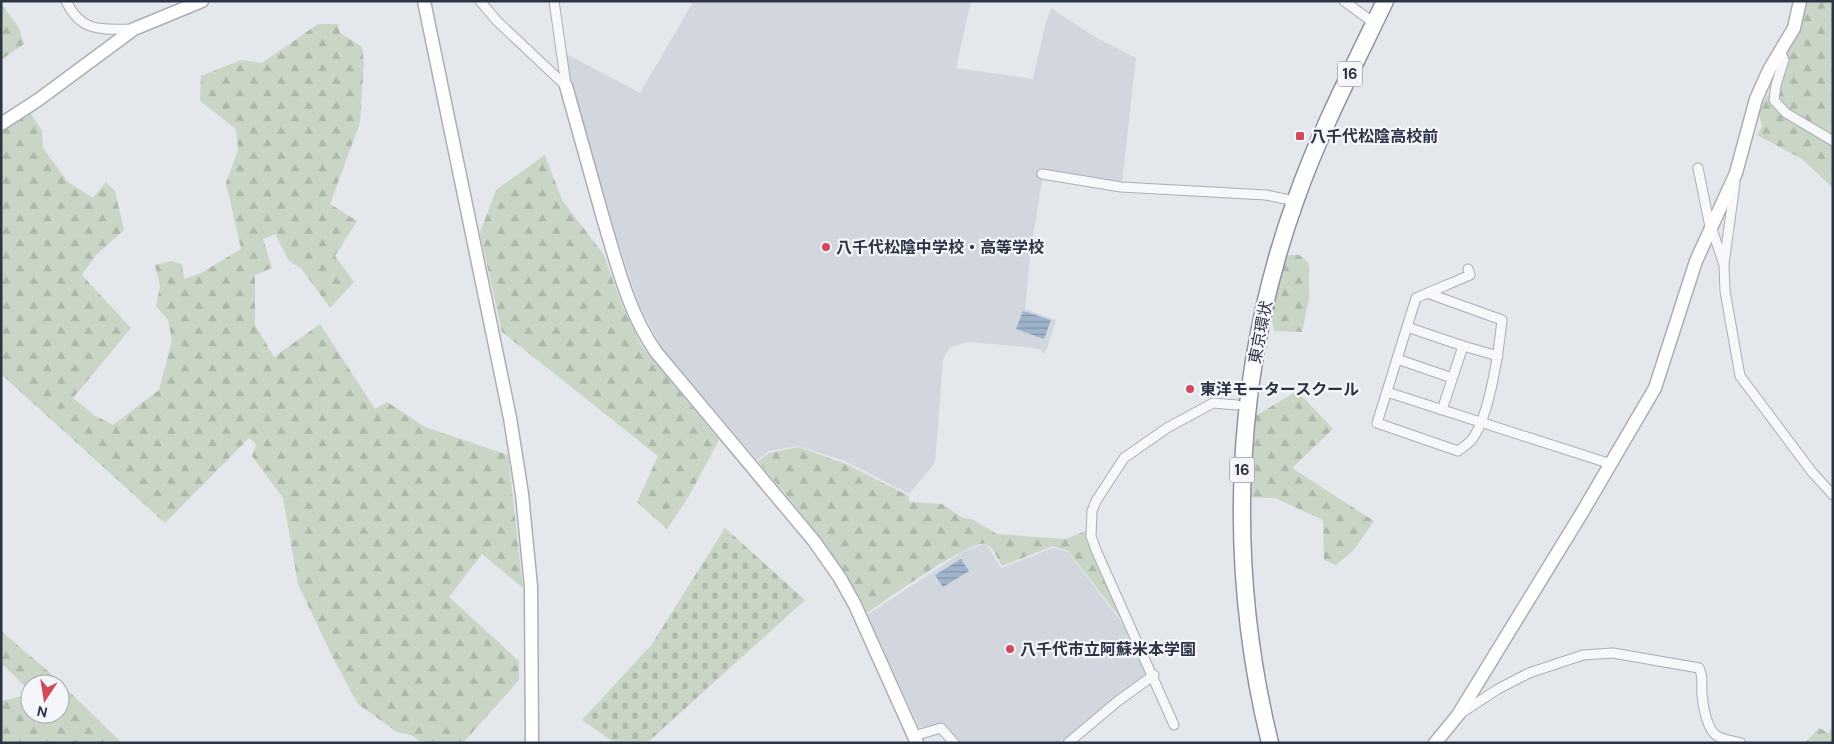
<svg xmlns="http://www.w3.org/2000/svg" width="1834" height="744" font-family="'DM Sans','Noto Sans JP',sans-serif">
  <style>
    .built { fill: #d2d6de }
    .forest { fill: url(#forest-firs) }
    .cemetery { fill: url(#cemetery-stones) }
    .water { fill: url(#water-rules) }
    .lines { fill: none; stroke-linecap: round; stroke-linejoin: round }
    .street-casing { stroke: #a9aeb7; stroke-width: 11 }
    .secondary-casing { stroke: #a9aeb7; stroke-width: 15 }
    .highway-casing { stroke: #8b94a3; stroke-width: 19 }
    .street { stroke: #f7f8fa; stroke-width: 9 }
    .secondary { stroke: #fff; stroke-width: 12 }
    .highway { stroke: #fff; stroke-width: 16 }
    .poi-dot { fill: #d1495b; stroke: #f4f6f9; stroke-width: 2 }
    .labels { text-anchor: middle; stroke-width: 4.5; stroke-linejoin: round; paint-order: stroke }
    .shield { fill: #f4f6f9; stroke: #676e7b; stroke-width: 1 }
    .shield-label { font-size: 15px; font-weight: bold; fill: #2b3445 }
    .poi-label { font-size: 16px; font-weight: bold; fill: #2b3445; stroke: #f4f6f9; text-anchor: start }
    .street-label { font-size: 16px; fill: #2b3445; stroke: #f4f6f9 }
  </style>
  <defs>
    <pattern id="forest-firs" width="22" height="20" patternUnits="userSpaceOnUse" patternTransform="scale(1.25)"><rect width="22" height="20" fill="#c9d6c5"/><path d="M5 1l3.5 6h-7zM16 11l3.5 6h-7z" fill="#adb8ab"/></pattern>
    <pattern id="cemetery-stones" width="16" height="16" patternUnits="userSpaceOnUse" patternTransform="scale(1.25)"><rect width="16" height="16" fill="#c9d6c5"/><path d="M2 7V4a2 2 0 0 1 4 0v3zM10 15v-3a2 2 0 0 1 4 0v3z" fill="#adb8ab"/></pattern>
    <pattern id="water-rules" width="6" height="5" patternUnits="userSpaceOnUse" patternTransform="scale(1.25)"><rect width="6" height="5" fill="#9fb4cc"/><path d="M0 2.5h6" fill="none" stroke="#8293a7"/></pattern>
  </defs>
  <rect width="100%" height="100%" fill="#e4e7ec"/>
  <g class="built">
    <polygon points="688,1 971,1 956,68 1033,79 1045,26 1051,8 1095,37 1136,58 1122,183 1044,170 1031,248 1025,309 1056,320 1045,354 1039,349 1028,347 968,342 949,348 943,360 935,463 909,494 845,461 798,446 769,451 757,460 663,349 640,307 619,245 570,79 566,54 640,93 692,4"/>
    <polygon points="984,544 987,545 1001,568 1053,548 1068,552 1129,632 1149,674 1065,740 1052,743 958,743 936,726 919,727 867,615 964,551"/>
  </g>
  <g class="forest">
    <polygon points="1806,1 1833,1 1833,136 1818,137 1833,147 1833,188 1802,159 1757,135 1762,126 1760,118 1755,113 1772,89 1786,53 1801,26"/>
    <polygon points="1,4 18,26 24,44 1,60"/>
    <polygon points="318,24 338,24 340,33 362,47 364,62 360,123 330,204 357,221 335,256 354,282 330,308 301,268 289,261 275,234 263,239 272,268 255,275 255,325 274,357 320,324 375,409 387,402 425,427 508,455 523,588 482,554 449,597 519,661 519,680 463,743 422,743 411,735 397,732 358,704 332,656 298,584 283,498 252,456 256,444 249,438 165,523 1,374 1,130 30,112 42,131 43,148 68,182 93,198 106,182 115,191 124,230 95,256 82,275 131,328 73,398 94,415 113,425 159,390 172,340 168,320 156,306 160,286 155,265 171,261 182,264 184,279 201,273 241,249 226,183 238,150 236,129 200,101 201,76 241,60 262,63"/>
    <polygon points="545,155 562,200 604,255 619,298 641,345 719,440 689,496 667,529 637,502 658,456 502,332 480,233 496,190"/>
    <polygon points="1285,255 1299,255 1309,263 1309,299 1302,332 1274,331 1271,316"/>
    <polygon points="1297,391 1333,429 1292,468 1374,521 1353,551 1336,565 1324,560 1323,520 1275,498 1247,497 1254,417"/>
    <path d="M798,447L846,464L909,496V502L942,504L963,518L972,519L997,534L1065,539L1088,530L1125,624L1068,551L1053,546L1002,566C998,560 993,546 986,544C972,538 883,602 866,614C838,556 799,510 758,461L769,453Z"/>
    <polygon points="1,631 49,672 122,743 1,743 1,701 30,694 30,714 60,714 60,684 30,684 30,691 1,663"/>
    <polygon points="1833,727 1833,743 1805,743 1819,728 1829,733"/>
  </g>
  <polygon class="cemetery" points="725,528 805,600 647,743 615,743 582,720 652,644"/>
  <g class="water">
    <polygon points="1023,311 1051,320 1044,339 1016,329"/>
    <polygon points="961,559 969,571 943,587 935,575"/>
  </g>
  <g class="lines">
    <defs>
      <g id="street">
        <path d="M66,1C82,34 103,29 134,29"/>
        <polyline points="480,1 497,21 566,86"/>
        <polyline points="554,1 566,85"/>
        <polyline points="1344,1 1374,23"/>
        <polyline points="1781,53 1784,60 1776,85 1774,100 1786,113 1833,141"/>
        <polyline points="1698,168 1710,227"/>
        <polyline points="1042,174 1121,187 1266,195 1295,201"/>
        <polyline points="1711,226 1724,265 1725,291 1740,376 1812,472 1833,495"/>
        <polyline points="1724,264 1735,183"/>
        <path d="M1427,293L1502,320C1499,349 1490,414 1473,438C1470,443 1463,447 1458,451L1377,423L1416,298C1434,290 1452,283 1470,275L1468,269"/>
        <polyline points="1407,327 1463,346"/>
        <polyline points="1397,359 1452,378"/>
        <polyline points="1387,392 1611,464"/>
        <polyline points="1442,410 1463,346 1498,356"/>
        <path d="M1460,714L1498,689L1529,673L1583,655L1613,653L1699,668C1704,677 1701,685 1702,695C1703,706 1707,732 1719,737C1725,740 1734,741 1741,743"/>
        <polyline points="1174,725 1096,550 1091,536 1092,511 1096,501 1124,458 1167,428 1213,403 1237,405"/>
        <polyline points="914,736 941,728 954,743"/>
        <polyline points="1068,743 1118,701 1154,675"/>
      </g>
      <g id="secondary">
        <polyline points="424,1 510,418 522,494 531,587 532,743"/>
        <path d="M566,86C578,130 591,174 603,218C617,264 628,312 656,352L814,541L840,578L855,605L917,743"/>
        <polyline points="1,124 38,100 134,29 202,1"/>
        <polyline points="1435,743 1458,715 1583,511 1655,388 1696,261 1736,173 1756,99 1769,70 1794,28 1800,1"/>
      </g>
      <path id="highway" d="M1270,743C1226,563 1233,373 1296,199C1320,131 1354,66 1385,1"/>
    </defs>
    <use href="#street" class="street-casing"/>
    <use href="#secondary" class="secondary-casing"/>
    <use href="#highway" class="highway-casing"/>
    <use href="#street" class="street"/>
    <use href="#secondary" class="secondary"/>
    <use href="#highway" class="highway"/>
  </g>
  <g class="poi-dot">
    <rect x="1295" y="131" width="10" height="10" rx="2.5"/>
    <circle cx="826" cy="247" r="5"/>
    <circle cx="1190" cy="389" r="5"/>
    <circle cx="1010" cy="649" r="5"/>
  </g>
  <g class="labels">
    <g class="shield">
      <rect x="1337.5" y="61.5" width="25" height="25" rx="4"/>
      <rect x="1229.5" y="457.5" width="25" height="25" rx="4"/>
    </g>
    <g class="shield-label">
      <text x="1350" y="79">16</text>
      <text x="1242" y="475">16</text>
    </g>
    <g class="poi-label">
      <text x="1310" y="142">八千代松陰高校前</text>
      <text x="836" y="253">八千代松陰中学校・高等学校</text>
      <text x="1200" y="395">東洋モータースクール</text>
      <text x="1020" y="655">八千代市立阿蘇米本学園</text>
    </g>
    <g class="street-label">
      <text transform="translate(1260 332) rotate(-79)" y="6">東京環状</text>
    </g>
  </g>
  <rect width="1834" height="744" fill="none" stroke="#2b3445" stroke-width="5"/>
  <g transform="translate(45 699) rotate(192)"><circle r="24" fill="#f4f6f9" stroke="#a4a8b1"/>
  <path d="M0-4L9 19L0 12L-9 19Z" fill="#d1495b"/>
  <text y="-8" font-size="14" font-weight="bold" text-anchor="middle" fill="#2b3445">N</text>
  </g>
</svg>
